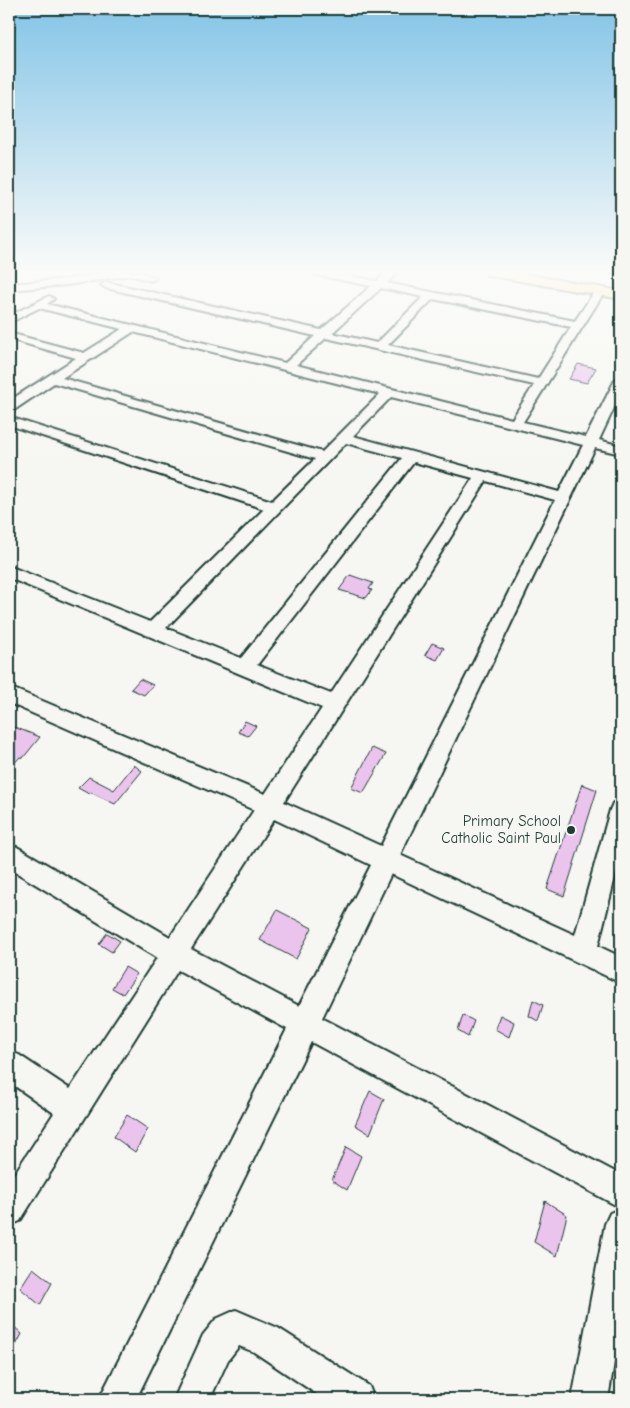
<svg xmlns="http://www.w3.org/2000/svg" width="630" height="1408" font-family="'Comic Neue',sans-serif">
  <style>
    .building { fill: #ebc4ed; stroke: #1f3d34 }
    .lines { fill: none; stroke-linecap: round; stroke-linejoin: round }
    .minor-casing { stroke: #1f3d34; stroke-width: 4 }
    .major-casing { stroke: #1f3d34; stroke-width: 4 }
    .minor { fill: #f6f6f2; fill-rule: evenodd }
    .major { fill: #fedf80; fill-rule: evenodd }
    .poi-dot { fill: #1f3d34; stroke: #f6f6f2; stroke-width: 2 }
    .labels { text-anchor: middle; stroke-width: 4; stroke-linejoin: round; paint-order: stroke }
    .poi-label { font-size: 15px; fill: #1f3d34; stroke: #f6f6f2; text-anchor: end }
  </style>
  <rect width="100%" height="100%" fill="#f6f6f2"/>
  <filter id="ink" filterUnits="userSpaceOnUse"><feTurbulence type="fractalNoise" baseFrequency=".02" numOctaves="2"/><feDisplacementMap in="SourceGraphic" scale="10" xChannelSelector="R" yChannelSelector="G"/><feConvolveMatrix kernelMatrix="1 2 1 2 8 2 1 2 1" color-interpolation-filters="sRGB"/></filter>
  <g filter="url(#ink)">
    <g class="building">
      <polygon points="578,364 596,368 587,383 569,379"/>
      <polygon points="350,575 373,583 369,589 372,590 366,598 339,590"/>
      <polygon points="432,643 444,648 437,660 425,655"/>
      <polygon points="140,679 153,685 144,695 131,689"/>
      <polygon points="245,721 256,726 248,736 238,732"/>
      <polygon points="9,725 40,737 23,758 20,757 9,769"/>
      <polygon points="372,748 386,754 363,793 351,788"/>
      <polygon points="134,765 142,771 115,804 90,792 89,794 78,788 89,777 114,790"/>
      <polygon points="582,784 597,790 564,896 547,889"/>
      <polygon points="277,910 312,928 296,959 260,940"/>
      <polygon points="107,933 120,941 112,952 99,944"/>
      <polygon points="125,967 137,974 123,994 112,988"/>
      <polygon points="533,1000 543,1005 538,1021 529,1016"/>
      <polygon points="463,1015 474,1021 468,1037 458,1031"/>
      <polygon points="500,1015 514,1022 509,1037 495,1029"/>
      <polygon points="370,1091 384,1099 370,1134 355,1125"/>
      <polygon points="127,1115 148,1129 135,1152 114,1137"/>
      <polygon points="346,1147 361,1156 347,1190 332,1180"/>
      <polygon points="545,1201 567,1215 557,1256 534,1242"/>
      <polygon points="33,1268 52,1283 40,1305 20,1288"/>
      <polygon points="9,1322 22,1334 9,1358"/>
    </g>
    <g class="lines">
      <defs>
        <g id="minor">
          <polygon points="113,272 140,272 156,278 151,281 130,275 67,285 9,290 9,284 67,279"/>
          <path d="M312,272H330L377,281L387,272H398L387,283L575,321L596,289H604L605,291L523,422L586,437L615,380L621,376V393L599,440L621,446V454L595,448L400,855L575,935L610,810L613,803L621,800V853L598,946L621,957V983L391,874L322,1018L621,1175V1208L311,1042L136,1399H99L287,1029L178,970L20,1221L9,1226V1182L54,1113L9,1082V1051L19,1055L70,1089L157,958L9,868V844L17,847L170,937L254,810L9,703V687L265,794L322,708L9,578V566L150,622L264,509L9,425V417L272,501L315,459L54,383L14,410L9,411V401L76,358L9,339V333L84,353L122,329L39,308L9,323V316L49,296L54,299L47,304L285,363L315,336L106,288L101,285L106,282L321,330L371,286L317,275ZM381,288L423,297L377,343L332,333ZM433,299L571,327L538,379L388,345ZM133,332L380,394L322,452L62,378ZM326,338L534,385L512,419L296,365ZM391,397L583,445L559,492L353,436ZM346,443L402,458L241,658L166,628ZM414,462L473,478L331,694L257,665ZM486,481L555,500L381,846L284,802ZM274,819L371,865L299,1006L191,949Z"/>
          <polygon points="621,1208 621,1320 608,1399 572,1399 605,1224 610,1213"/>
          <polygon points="236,1310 278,1328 369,1386 374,1399 324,1399 254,1352 239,1346 228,1360 210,1399 174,1399 203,1335 216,1319"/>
        </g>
        <polygon id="major" points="486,272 513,272 621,291 621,299 492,276 487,275"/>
      </defs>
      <use href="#minor" class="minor-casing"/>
      <use href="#major" class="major-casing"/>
      <use href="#minor" class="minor"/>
      <use href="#major" class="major"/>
    </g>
  </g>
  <linearGradient id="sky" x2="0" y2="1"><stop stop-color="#83c4e7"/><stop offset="0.58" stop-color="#fbfbf9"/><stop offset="1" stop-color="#fbfbf9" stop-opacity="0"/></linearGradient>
  <rect width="630" height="469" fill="url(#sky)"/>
  <circle class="poi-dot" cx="571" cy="830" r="5"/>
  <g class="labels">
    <g class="poi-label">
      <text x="561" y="826">Primary School<tspan x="561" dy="17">Catholic Saint Paul</tspan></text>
    </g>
  </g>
  <rect width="630" height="1408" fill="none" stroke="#f6f6f2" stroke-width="30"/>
  <rect x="15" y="15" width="600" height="1378" fill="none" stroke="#1f3d34" stroke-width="2" filter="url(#ink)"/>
</svg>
